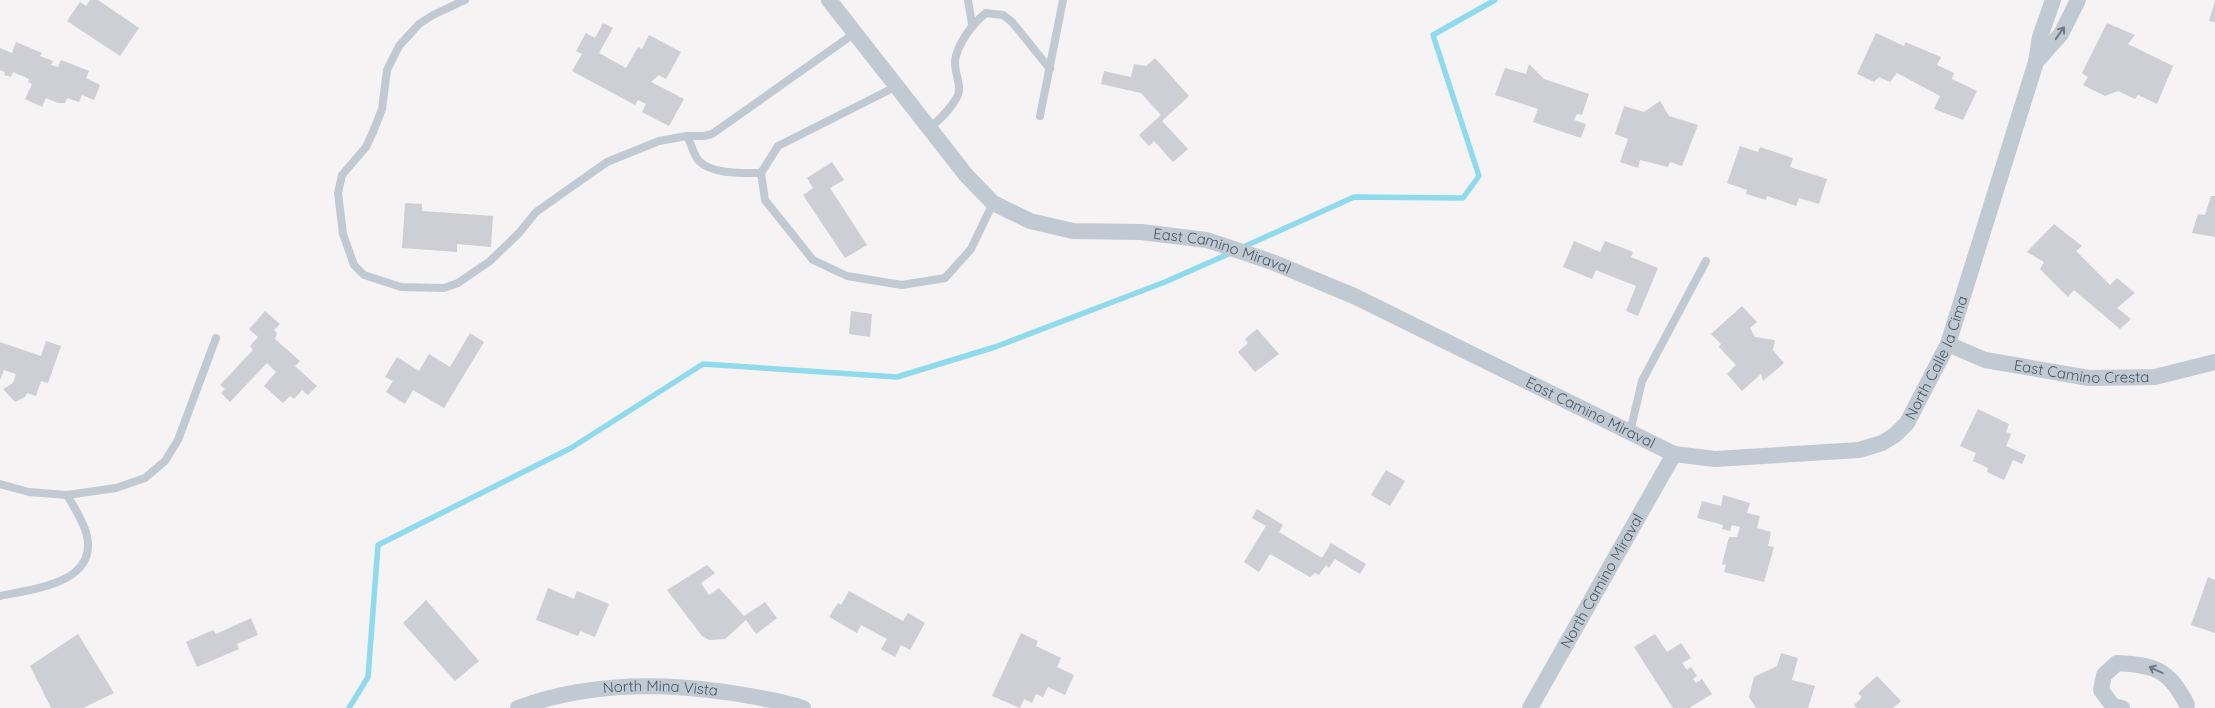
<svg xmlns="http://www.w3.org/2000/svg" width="2215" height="708" font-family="Quicksand,sans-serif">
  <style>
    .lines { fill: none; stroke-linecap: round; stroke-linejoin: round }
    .stream { stroke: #90daee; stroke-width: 5.5 }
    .building { fill: #cdcfd5 }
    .service { stroke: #c1cad2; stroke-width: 8 }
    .minor { stroke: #c1cad2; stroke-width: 16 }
    .oneway { stroke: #6e7983 }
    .labels { text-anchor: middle; stroke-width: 4.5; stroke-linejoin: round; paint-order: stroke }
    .street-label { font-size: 15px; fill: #4a5661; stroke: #fff }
  </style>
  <rect width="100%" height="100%" fill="#f5f3f3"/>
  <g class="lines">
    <g class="stream">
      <polyline points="1241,248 1354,197 1463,198 1479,176 1433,35 1495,0"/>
      <polyline points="349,708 368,677 378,545 571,448 703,364 897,377 995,347 1165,282 1233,252"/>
    </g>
  </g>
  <g class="building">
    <polygon points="90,0 98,0 139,28 120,56 67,21 80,2 86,6"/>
    <polygon points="2215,1 2215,22 2209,21"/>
    <polygon points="603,23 613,28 599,53 626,68 638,47 642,49 649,35 681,52 666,79 659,75 651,82 684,99 669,126 642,112 646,104 638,100 635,105 572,71 582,54 576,51 586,33 595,38"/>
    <polygon points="2107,23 2135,35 2128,44 2173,66 2157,104 2138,95 2135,99 2118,91 2105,96 2083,85 2088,77 2082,73"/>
    <polygon points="1876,33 1904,46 1905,42 1941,57 1937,65 1954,73 1952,79 1977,91 1963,120 1934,109 1940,96 1897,73 1890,82 1879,77 1874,82 1857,74"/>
    <polygon points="16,42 42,53 40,56 53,61 51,65 58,67 61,60 89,71 86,78 100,85 94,100 82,95 79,102 67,98 65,103 58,103 46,98 42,107 25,99 32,84 28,82 29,79 13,72 11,77 4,75 5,72 0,70 0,48 12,53"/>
    <polygon points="1155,58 1189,96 1162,121 1188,149 1173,162 1154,141 1149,146 1139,135 1161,115 1141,93 1101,84 1104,71 1131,77 1134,64 1146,66"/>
    <polygon points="1529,64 1544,79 1589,94 1582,115 1577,114 1574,120 1586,124 1581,138 1533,122 1538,109 1495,95 1505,68 1526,74"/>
    <polygon points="1660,101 1669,116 1698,125 1682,166 1670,162 1668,167 1640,160 1638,168 1620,162 1628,139 1615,134 1624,106 1644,112"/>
    <polygon points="1740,146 1758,152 1760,147 1793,158 1790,167 1827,179 1819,204 1799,198 1796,206 1767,196 1766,200 1746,194 1747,190 1727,183"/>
    <polygon points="832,162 844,180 830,188 867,245 845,258 803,195 813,188 807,178"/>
    <polygon points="2211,196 2215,196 2215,237 2192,233 2198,214 2205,215"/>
    <polygon points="405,203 422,204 422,211 493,216 491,247 457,244 457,252 402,248"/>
    <polygon points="2054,224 2082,246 2076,251 2110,285 2117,278 2135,293 2117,308 2131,319 2120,329 2074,290 2068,297 2040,269 2044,262 2027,252"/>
    <polygon points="1574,241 1600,252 1605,241 1633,252 1631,257 1658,268 1638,316 1626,311 1636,286 1596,270 1592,279 1563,267"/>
    <polygon points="1742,306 1757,322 1750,328 1755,337 1775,340 1773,350 1784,363 1763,381 1761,374 1742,391 1727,374 1736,365 1719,347 1721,344 1711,334"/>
    <polygon points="265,311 280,324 274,330 277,333 275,339 300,361 295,366 317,386 308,395 302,390 294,399 290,396 283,403 264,386 276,372 267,363 230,402 221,393 225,389 220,385 253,350 250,346 258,337 249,329"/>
    <polygon points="851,311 872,314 870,337 849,334"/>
    <polygon points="1257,329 1279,354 1255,372 1238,352 1248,343 1245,339"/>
    <polygon points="470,333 484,342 444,408 413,390 405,404 386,392 393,381 385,377 397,357 419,371 429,354 450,367"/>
    <polygon points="46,341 61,346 48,383 41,381 36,396 27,393 25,397 15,402 3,389 13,383 16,374 4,370 0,380 0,342 41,356"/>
    <polygon points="1978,409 2009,424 2006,432 2011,434 2006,446 2026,455 2022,464 2013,460 2004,480 1987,472 1988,468 1973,461 1976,453 1960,446"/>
    <polygon points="1386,470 1405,481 1390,506 1371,495"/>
    <polygon points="1723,495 1750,503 1747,513 1760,516 1757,528 1771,532 1768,546 1774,547 1764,582 1724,572 1726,565 1722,564 1729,537 1737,537 1740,527 1732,525 1730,531 1722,529 1723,525 1697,518 1702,501 1721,506"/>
    <polygon points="1257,509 1283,525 1279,532 1322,558 1331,543 1366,564 1360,574 1335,559 1329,568 1326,565 1319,575 1315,573 1310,577 1270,554 1259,572 1244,562 1266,526 1252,518"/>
    <polygon points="707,565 715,573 701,583 709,595 719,588 744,616 765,602 777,618 756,634 746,620 725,639 709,640 702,636 667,590"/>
    <polygon points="2208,577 2215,580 2215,633 2191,625"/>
    <polygon points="548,588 574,599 577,591 609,604 595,637 580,631 578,636 536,620"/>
    <polygon points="849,591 903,621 908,613 925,623 910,650 901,645 895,657 881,649 887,639 861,625 857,633 829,617 838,603 841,605"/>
    <polygon points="426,600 479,661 455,681 403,623"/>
    <polygon points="251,618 258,635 237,644 239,649 197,667 186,642 213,630 216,634"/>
    <polygon points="1021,633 1038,641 1036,646 1061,658 1057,667 1074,675 1065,695 1048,687 1043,697 1036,694 1032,703 1024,699 1020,708 992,696"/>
    <polygon points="78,634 114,693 83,708 51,708 30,666"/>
    <polygon points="1655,634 1667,652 1681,643 1691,658 1682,663 1687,670 1691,667 1697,676 1693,679 1696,683 1702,679 1712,694 1689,708 1673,708 1634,647"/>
    <polygon points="1781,653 1798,658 1792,680 1815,686 1808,708 1756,708 1749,697 1754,677 1777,666"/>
    <polygon points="1877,676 1901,701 1893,708 1857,708 1854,705 1862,697 1858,693"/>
  </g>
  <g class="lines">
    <g class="service">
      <polyline points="465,0 433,15 419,24 399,46 387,70 382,109 373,132 366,147 342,175 338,193 343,234 354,265 364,275 401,287 444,288 458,283 490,261 519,233 536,212 607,162 659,141 687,136 704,136 712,134 855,33"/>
      <polyline points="968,0 972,24"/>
      <polyline points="897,86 778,146 761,173 765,200 813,260 847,276 902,285 945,278 971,249 993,203"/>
      <polyline points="1040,116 1063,0"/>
      <path d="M930,128C940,119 952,108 958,95C962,84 954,73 955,61C957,44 973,23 986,13L1003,15L1012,22L1050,69"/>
      <path d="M687,136C691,143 694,156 699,161C713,175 744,173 761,173"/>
      <polyline points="1630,432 1642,381 1706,261"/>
      <polyline points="0,484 29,492 67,495 116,488 145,478 165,461 178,440 216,338"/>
      <path d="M0,596C32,589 97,584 87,536C84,522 74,507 67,495"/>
    </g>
    <g class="minor">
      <path id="s1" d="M829,0L966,175L993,203L1030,221L1073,231L1141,232L1207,240L1272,262L1354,296L1674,454L1715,459L1859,450L1882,443L1895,435L1907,423L1948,344L2036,62L2040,37L2053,0"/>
      <polyline points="2036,62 2061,34 2078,0"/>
      <path id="s2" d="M1948,344L1985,360L2089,378L2155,377L2215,362"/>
      <path id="s3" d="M518,708C585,683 655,682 725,692C751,696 778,700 803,708"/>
      <path id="s4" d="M1530,708L1674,454"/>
      <path d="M2122,708L2113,706L2101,690L2104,675L2117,663C2155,665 2170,670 2187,705"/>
    </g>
  </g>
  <defs><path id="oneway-shaft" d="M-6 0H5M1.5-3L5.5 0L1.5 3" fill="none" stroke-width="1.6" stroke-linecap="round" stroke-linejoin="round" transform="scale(1.25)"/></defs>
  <g class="oneway">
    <use href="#oneway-shaft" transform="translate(2060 33) rotate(-55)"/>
    <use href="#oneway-shaft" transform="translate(2156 670) rotate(-155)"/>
  </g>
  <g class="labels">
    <g class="street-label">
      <text dy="5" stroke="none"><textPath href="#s1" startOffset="498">East Camino Miraval</textPath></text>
      <text dy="5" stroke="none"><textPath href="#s1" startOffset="1309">North Calle la Cima</textPath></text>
      <text dy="5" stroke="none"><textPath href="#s2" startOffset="138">East Camino Cresta</textPath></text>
      <text dy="5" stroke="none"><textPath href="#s1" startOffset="902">East Camino Miraval</textPath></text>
      <text dy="5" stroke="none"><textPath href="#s4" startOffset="146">North Camino Miraval</textPath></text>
      <text dy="5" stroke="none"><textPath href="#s3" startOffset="145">North Mina Vista</textPath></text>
    </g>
  </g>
</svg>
